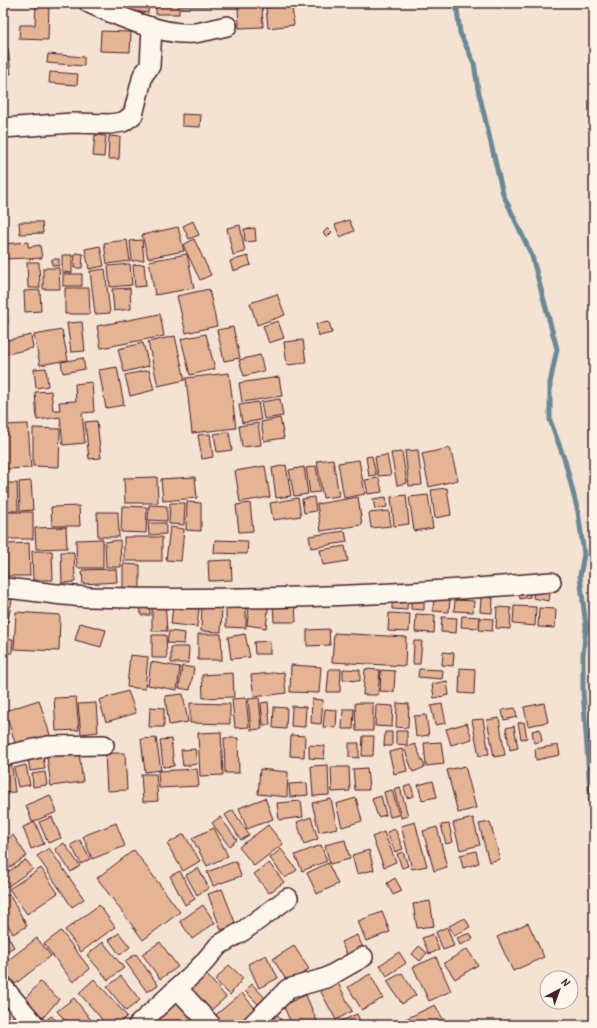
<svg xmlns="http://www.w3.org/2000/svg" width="597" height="1028" font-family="Kalam,sans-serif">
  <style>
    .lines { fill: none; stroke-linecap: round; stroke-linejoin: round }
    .stream { stroke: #6b8996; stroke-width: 5 }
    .building { fill: #e4b495; stroke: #4a1f2b }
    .street-casing { stroke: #4a1f2b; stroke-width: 22 }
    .street { stroke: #fbf7ec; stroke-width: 19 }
  </style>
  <rect width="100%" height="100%" fill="#f4e3d2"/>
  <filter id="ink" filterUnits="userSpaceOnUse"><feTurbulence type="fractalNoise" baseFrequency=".025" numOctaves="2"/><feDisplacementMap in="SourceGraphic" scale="8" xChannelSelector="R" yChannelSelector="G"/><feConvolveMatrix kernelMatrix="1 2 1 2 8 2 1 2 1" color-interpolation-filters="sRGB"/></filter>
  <g filter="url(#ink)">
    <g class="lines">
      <polyline class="stream" points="455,3 457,9 460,33 474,63 478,89 503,194 532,256 557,349 550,383 550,420 565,461 578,512 584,554 580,576 586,627 583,655 583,690 594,849"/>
    </g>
    <g class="building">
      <polygon points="36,3 49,3 48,40 19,39 20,25 35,25"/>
      <polygon points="115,3 149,3 148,13 114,8"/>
      <rect x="156" y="3" width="23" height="11"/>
      <rect x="181" y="3" width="26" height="3"/>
      <polygon points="262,5 263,27 239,28 238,6"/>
      <polygon points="292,5 294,25 268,28 266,8"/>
      <polygon points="101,31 131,32 130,52 100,51"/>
      <polygon points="8,48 11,74 3,74 3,49"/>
      <polygon points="48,54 84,57 84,66 47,63"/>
      <polygon points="50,72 78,74 77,85 49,83"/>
      <polygon points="182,114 201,115 200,127 182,126"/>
      <polygon points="95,135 106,136 104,157 93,156"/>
      <polygon points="109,136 120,137 119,159 108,159"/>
      <polygon points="349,220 354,231 340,237 335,225"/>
      <polygon points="193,221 199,235 189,239 183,226"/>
      <polygon points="19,222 42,222 43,233 20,234"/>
      <polygon points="240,225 245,252 233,255 227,228"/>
      <polygon points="178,227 184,251 148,258 142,235"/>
      <polygon points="255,228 256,241 245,242 244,229"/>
      <polygon points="328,228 332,232 327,237 323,233"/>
      <polygon points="194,239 211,275 200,280 183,245"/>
      <polygon points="127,240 130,261 107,264 104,243"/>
      <polygon points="142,240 144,260 132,261 130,241"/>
      <polygon points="28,242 28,247 40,245 42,258 29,259 29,258 3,259 3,244"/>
      <polygon points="100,246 104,266 89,269 85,249"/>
      <polygon points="75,253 83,254 82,268 74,268"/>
      <polygon points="187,254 194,288 155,295 149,261"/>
      <polygon points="62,255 72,255 72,273 62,272"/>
      <polygon points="248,256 251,265 233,271 230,261"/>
      <polygon points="52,259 59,259 59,266 52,265"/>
      <polygon points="27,262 39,262 40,288 28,288"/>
      <polygon points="130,264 132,285 110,287 108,266"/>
      <polygon points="144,264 146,286 135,287 133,265"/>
      <polygon points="43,268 59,268 60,289 43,289"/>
      <polygon points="105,269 110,313 95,314 90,271"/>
      <rect x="63" y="274" width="19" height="12"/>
      <polygon points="65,288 89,288 90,314 65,314"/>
      <polygon points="130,288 131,309 114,311 112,289"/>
      <polygon points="209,289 217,326 186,333 177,296"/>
      <polygon points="40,290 41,311 25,312 24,291"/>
      <polygon points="277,294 285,315 257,325 250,303"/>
      <polygon points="3,307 7,307 8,324 3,324"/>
      <polygon points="160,314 164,336 101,348 97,326"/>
      <polygon points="278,321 284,338 269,343 263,326"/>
      <polygon points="82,322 85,351 71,352 67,323"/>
      <polygon points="329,322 332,333 319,336 316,324"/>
      <polygon points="233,327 240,358 224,361 217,330"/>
      <polygon points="62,330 68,360 40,365 34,335"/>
      <polygon points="206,334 215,369 190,375 181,339"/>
      <polygon points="31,335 33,348 7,354 4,341"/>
      <polygon points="175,336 185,380 158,386 148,342"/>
      <polygon points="303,340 306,363 287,365 284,342"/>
      <polygon points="143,343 149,366 124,372 118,349"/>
      <polygon points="260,355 264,371 244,376 239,360"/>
      <polygon points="83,358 85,369 63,373 61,362"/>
      <polygon points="117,367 124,405 106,408 99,370"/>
      <polygon points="46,368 48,386 36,388 34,369"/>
      <polygon points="149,370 154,390 130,396 125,375"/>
      <polygon points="229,373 236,428 192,433 186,378"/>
      <polygon points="279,377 282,396 242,402 239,383"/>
      <polygon points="92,382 94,412 82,413 85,443 63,445 60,417 37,420 35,392 51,391 53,410 60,410 59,402 76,401 75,384"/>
      <polygon points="280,399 283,416 264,419 261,402"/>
      <polygon points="258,402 261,420 242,423 239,405"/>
      <polygon points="280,418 284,438 264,441 261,422"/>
      <polygon points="97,421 101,458 89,459 85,422"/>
      <polygon points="258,423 261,445 242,447 239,426"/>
      <polygon points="28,424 31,468 5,469 3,425"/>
      <polygon points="33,428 60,429 59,467 33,466"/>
      <polygon points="229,432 232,450 217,452 214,434"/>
      <polygon points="210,434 213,457 202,459 198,435"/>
      <polygon points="450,448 458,480 429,487 422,454"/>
      <polygon points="418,450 422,485 409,486 405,451"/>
      <polygon points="402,452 407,483 397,485 391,453"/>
      <polygon points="387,455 391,475 378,476 375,457"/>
      <polygon points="372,456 376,475 369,476 366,457"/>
      <polygon points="333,459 339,496 323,498 317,461"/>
      <polygon points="359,460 365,494 344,498 338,463"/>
      <polygon points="286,465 291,496 276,498 272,468"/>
      <polygon points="265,466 270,497 240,502 235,471"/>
      <polygon points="316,466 320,492 310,493 306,468"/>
      <polygon points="304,467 308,494 294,496 289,470"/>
      <polygon points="157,477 158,503 125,503 124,478"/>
      <polygon points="195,477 197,498 163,501 161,479"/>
      <polygon points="379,478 382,492 368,494 365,480"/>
      <polygon points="31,481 33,510 20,511 19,482"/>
      <polygon points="3,482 5,482 4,508 3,508"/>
      <polygon points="6,483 17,483 18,511 7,511"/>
      <polygon points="447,488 451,515 435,518 431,490"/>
      <polygon points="406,495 409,524 394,526 391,497"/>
      <polygon points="428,495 433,528 414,531 409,497"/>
      <polygon points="314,497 316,511 304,513 302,499"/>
      <polygon points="358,497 362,525 321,531 317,504"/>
      <polygon points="386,497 387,507 375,509 373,499"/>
      <polygon points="298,498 301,516 273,520 270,503"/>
      <polygon points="187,502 201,503 201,531 186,530"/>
      <polygon points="170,503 185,503 184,525 169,524"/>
      <polygon points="250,503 253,531 239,532 236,505"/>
      <polygon points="149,505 167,506 167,521 148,520"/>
      <polygon points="79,506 80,526 52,526 51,507"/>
      <polygon points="122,506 147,507 146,533 121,532"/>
      <polygon points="389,511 391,526 371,528 369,513"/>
      <polygon points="3,512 33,512 33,539 4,539"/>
      <polygon points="97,512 118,512 119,537 98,537"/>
      <polygon points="148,523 166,523 166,534 149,535"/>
      <polygon points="66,527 67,548 36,549 35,528"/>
      <polygon points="170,527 184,529 181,561 166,560"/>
      <polygon points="345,531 347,542 311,548 309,536"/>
      <rect x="124" y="537" width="38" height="24"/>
      <polygon points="103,539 103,568 77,568 76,540"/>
      <polygon points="120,540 121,567 106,567 105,542"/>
      <polygon points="215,540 248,541 247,554 214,553"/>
      <polygon points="29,543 30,576 7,576 6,544"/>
      <polygon points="345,546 348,561 323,565 320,550"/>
      <polygon points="32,551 52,551 53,580 33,580"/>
      <polygon points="61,552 74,552 75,582 62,583"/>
      <polygon points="231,560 232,580 209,581 208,561"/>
      <polygon points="123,564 140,565 140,589 123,589"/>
      <polygon points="116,569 117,582 83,584 82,570"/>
      <polygon points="534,584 551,586 549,601 533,598"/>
      <polygon points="528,586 530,597 520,599 518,588"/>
      <polygon points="393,589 408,590 407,610 392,609"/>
      <polygon points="411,595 424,596 424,610 411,609"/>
      <polygon points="434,597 450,598 449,612 433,611"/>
      <polygon points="481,597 493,598 492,613 480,612"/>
      <polygon points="3,598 12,600 7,625 3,625"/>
      <polygon points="250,599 269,601 266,628 247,625"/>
      <polygon points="165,600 167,631 152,631 152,601"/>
      <polygon points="455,600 474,601 473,612 454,611"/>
      <polygon points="140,601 149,601 150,615 141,615"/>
      <polygon points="202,602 222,603 221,632 201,631"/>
      <polygon points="226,602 246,603 246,628 226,627"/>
      <polygon points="273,602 295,602 296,622 274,622"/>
      <polygon points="173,606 199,609 197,627 171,624"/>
      <polygon points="514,606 536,607 535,626 513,624"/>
      <polygon points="497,607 511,608 510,629 496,628"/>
      <polygon points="539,608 556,609 555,628 538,627"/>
      <polygon points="16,612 60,615 59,651 14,649"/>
      <polygon points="389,613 410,614 409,632 388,631"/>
      <polygon points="416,614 435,615 434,633 415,632"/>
      <polygon points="462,616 480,617 480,628 461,627"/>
      <polygon points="442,617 457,618 456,633 441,632"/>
      <polygon points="480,618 493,619 492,631 479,630"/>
      <polygon points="80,623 106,630 101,647 75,640"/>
      <polygon points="329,629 330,645 307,646 307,630"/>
      <polygon points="169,631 185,633 184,644 167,643"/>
      <polygon points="334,633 406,637 405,666 332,662"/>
      <polygon points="198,634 221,634 222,660 198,660"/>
      <polygon points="245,634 250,657 231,659 228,637"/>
      <polygon points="152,635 166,635 167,658 152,658"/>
      <polygon points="3,639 13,639 12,653 3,653"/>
      <polygon points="270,641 270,654 255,654 254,642"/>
      <polygon points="414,641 422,641 420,664 413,664"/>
      <polygon points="171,647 189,647 188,663 171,663"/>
      <polygon points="443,652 454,653 453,666 442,665"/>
      <polygon points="130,655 148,657 145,689 127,687"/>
      <polygon points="151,662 180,667 177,690 148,685"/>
      <polygon points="291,665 321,667 319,693 290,692"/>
      <polygon points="182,666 194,668 190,690 179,688"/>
      <polygon points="460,668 475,669 474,694 459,693"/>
      <polygon points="329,669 341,669 340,692 327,692"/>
      <polygon points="343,669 360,670 360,681 343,680"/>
      <polygon points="365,669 380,670 378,695 363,695"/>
      <polygon points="419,669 443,670 442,679 418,677"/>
      <polygon points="381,670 395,671 394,692 380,691"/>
      <polygon points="284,672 286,693 254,697 251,675"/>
      <polygon points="233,673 234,697 203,698 202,675"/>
      <polygon points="447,681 449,695 434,698 432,684"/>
      <polygon points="128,691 136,713 106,722 99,700"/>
      <polygon points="183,694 188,722 169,725 165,696"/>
      <polygon points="76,697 79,730 56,731 54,698"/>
      <polygon points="246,698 249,727 235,728 232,699"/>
      <polygon points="259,698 262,729 251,730 248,699"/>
      <polygon points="312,699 323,700 321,724 311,723"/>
      <polygon points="39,700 50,735 16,746 5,711"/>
      <polygon points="268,702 270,725 263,725 261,703"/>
      <polygon points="96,703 98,732 81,734 78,704"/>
      <polygon points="190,703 230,704 230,724 190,723"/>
      <polygon points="355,703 373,703 373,731 356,731"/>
      <polygon points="397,703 409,704 408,728 396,727"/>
      <polygon points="544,703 548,722 528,726 524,707"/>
      <polygon points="442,704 446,723 435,725 431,706"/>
      <polygon points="376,705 393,706 392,727 375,726"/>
      <polygon points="292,706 306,707 305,727 291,726"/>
      <polygon points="150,707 164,708 164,727 149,727"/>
      <polygon points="274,707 287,708 286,729 273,728"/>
      <polygon points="515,708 517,717 504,720 502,710"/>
      <polygon points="325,709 337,710 336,728 323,727"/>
      <polygon points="343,709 354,709 353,729 342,729"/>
      <polygon points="426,715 429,735 416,737 414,716"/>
      <polygon points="499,718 505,755 494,757 487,720"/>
      <polygon points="483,719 489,754 479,756 472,720"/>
      <polygon points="524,722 527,738 521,739 518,723"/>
      <polygon points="467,723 472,739 451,745 446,729"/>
      <polygon points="514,726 518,748 510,750 506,728"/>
      <polygon points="540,729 542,741 534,743 532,731"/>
      <polygon points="396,731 407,731 407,745 396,744"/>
      <polygon points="221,732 223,775 200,776 198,733"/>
      <polygon points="385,732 392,732 392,746 384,746"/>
      <polygon points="291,735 305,736 304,757 290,756"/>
      <polygon points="363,736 374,736 373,756 362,756"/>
      <polygon points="156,738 161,770 145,772 141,739"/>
      <polygon points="224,738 238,738 239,773 225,773"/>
      <polygon points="171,739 174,766 163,767 160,740"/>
      <polygon points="441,742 444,764 426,766 424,743"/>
      <polygon points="349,743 359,743 359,758 349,757"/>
      <polygon points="415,744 425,767 413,772 404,748"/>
      <polygon points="309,745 325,746 324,759 309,758"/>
      <polygon points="558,745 560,755 536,760 535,749"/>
      <polygon points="78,746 83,782 51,786 46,750"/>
      <polygon points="195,749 197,764 183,766 181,750"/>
      <polygon points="402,749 407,771 394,774 389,752"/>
      <polygon points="42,750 45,769 30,771 27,752"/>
      <polygon points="105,753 125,753 127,790 107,791"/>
      <polygon points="11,759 15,792 3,793 3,760"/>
      <polygon points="26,765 30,785 18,787 14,768"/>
      <polygon points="328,765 329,795 313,796 311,766"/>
      <polygon points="465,766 476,808 458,813 447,770"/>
      <polygon points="331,767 349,767 350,791 332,792"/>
      <polygon points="367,768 369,790 355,790 353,769"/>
      <polygon points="197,769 199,786 159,788 158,771"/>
      <polygon points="260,769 288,772 287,797 258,794"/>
      <polygon points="45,772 47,785 33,787 32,774"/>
      <polygon points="141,774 156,774 158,801 143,802"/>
      <polygon points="433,781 437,797 422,800 418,785"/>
      <polygon points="307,783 308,795 290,797 289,784"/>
      <polygon points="411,785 414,796 407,798 404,787"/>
      <polygon points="400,787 408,816 401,818 394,789"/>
      <polygon points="392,790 399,815 390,817 384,792"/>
      <polygon points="50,795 57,812 32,822 26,805"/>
      <polygon points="381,796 386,815 378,817 372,799"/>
      <polygon points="265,798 273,819 247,829 239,808"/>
      <polygon points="356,798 362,821 342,827 336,804"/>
      <polygon points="331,799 337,828 319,832 312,803"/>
      <polygon points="301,801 303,817 279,820 277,803"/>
      <polygon points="233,810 249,835 241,840 225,815"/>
      <polygon points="52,817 61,838 48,843 39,822"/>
      <polygon points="220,817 237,840 229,846 212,823"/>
      <polygon points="311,817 318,839 304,844 297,822"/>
      <polygon points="473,818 480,845 460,850 453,823"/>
      <polygon points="35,822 44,844 31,849 23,827"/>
      <polygon points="415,822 427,866 412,869 401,826"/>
      <polygon points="490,822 500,859 489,862 479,824"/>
      <polygon points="116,823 125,846 92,859 83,836"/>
      <polygon points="449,824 453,842 446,844 441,825"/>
      <polygon points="268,825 283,844 254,866 239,847"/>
      <polygon points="437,827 447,867 434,871 423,831"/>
      <polygon points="214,828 228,856 207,866 192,838"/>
      <polygon points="395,829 403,849 395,852 387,832"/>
      <polygon points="384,832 396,862 384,867 372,837"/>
      <polygon points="184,834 200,861 183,871 167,844"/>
      <polygon points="13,835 27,856 3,872 3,842"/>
      <polygon points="80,840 90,859 81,864 71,845"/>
      <polygon points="345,840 350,859 330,864 325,845"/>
      <polygon points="64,843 80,866 71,872 55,849"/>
      <polygon points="321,845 327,861 302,871 295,855"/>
      <polygon points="49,848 84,899 72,907 37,856"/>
      <polygon points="281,849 297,870 285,878 270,858"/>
      <polygon points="134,850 180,912 143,940 97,878"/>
      <polygon points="369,850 374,870 357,874 352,855"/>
      <polygon points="476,851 479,863 463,868 460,855"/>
      <polygon points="403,852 408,866 402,868 397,854"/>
      <polygon points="26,860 33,869 7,887 3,881 3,875"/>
      <polygon points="236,861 241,876 213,886 207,872"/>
      <polygon points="269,863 284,882 269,893 254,874"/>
      <polygon points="328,863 338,884 317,894 307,873"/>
      <polygon points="41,868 58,893 27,914 9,889"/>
      <polygon points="198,868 209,888 197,895 186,875"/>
      <polygon points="180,871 195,899 185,905 170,876"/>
      <polygon points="395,878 402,891 393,895 387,883"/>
      <polygon points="222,889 236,925 221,930 208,894"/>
      <polygon points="9,894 27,926 13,934 3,917 3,897"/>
      <polygon points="430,901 434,926 417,928 413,904"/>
      <polygon points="99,905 115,927 81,952 65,930"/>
      <polygon points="203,905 215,923 192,939 180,921"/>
      <polygon points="382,912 390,932 366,941 358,921"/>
      <polygon points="465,918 470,927 454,936 449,926"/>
      <polygon points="528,923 544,957 513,971 497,937"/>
      <polygon points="447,927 454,946 443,950 436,932"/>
      <polygon points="3,928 14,947 3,953"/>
      <polygon points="61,931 90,969 73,982 44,944"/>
      <polygon points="119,933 130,947 120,955 109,940"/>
      <polygon points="470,933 473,939 460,945 457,938"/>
      <polygon points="433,934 439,950 429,954 422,938"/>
      <polygon points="357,935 364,949 348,957 341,942"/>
      <polygon points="37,938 51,956 15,984 3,969 3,964"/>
      <polygon points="103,942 124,968 108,980 87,955"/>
      <polygon points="160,942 178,967 160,979 142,954"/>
      <polygon points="294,946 309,969 288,983 273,959"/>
      <polygon points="419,946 427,953 420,961 412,954"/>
      <polygon points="467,949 478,965 455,979 444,963"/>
      <polygon points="399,952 406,963 387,976 380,965"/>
      <polygon points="136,954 158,985 147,992 125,961"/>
      <polygon points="266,955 278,978 259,988 248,964"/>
      <polygon points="436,957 451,991 429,1001 413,967"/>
      <polygon points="229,965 243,978 230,995 215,980"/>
      <polygon points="402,973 416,995 402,1004 387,981"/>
      <polygon points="206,974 226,997 207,1014 187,991"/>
      <polygon points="370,974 383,998 362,1010 348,987"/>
      <polygon points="121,976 140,1000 126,1011 107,987"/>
      <polygon points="94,979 127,1016 118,1025 107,1025 79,993"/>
      <polygon points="337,981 352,1011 336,1020 320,990"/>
      <polygon points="40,982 59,999 42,1019 22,1002"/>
      <polygon points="252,984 265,998 258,1004 245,991"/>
      <polygon points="242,993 258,1012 243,1025 218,1025 212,1018"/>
      <polygon points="180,995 204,1025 150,1025"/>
      <polygon points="306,995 318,1024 315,1025 292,1025 283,1005"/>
      <polygon points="74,998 95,1025 69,1025 57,1011"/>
      <polygon points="435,1005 445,1023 441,1025 393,1025"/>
      <polygon points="274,1010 285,1025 268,1025 263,1018"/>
      <polygon points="17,1013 27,1025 3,1025 3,1024"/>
      <polygon points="357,1014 361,1024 358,1025 332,1025"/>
      <polygon points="51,1016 57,1021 53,1025 45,1025 43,1023"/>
    </g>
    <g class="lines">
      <defs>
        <g id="street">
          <path d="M89,3C118,16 162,36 194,33C205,32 217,28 227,26"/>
          <polyline points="3,128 72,123 110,124 123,122 133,115 143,75 150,66 152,27"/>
          <path d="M3,588C32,590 61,596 90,597C244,602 398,595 551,582"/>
          <polyline points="3,756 48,746 104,745"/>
          <polyline points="3,987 35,1025"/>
          <polyline points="177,988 211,1025"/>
          <polyline points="138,1025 199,968 219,945 243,931 288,898"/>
          <polyline points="252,1025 288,989 326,978 363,957"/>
        </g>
      </defs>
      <use href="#street" class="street-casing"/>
      <use href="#street" class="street"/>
    </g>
  </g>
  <rect width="597" height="1028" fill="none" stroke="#fbf7ec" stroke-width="16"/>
  <rect x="8" y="8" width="581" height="1012" fill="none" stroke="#4a1f2b" stroke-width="1.5" filter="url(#ink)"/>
  <g transform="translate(559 990) rotate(41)"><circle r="19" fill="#fbf7ec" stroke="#b4a19f"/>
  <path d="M0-3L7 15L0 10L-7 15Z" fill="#4a1f2b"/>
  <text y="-6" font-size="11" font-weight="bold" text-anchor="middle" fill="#4a1f2b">N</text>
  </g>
</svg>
